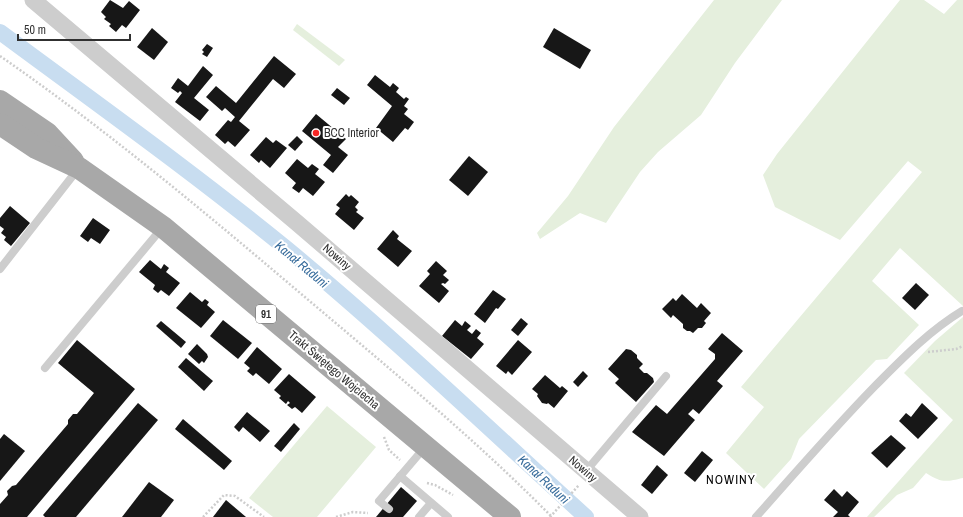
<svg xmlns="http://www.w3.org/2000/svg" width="963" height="517" font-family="'Archivo Narrow',sans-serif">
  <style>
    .green { fill: #e5efdd }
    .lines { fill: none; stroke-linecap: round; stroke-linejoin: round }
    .canal { stroke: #c8ddf0; stroke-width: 16 }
    .building { fill: #171717 }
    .path { stroke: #cdcdcd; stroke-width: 2.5; stroke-dasharray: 2 2; stroke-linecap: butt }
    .lane { stroke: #cdcdcd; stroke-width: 8 }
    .street { stroke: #cdcdcd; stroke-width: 17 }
    .primary { stroke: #a8a8a8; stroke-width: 22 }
    .poi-dot { fill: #f62624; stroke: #fff; stroke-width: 1.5 }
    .labels { text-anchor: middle; stroke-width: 4; stroke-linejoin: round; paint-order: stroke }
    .shield { fill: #fff; stroke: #6e6e6e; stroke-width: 1 }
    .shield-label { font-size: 11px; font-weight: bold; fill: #303030 }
    .poi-label { font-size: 12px; fill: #303030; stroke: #fff; text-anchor: start }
    .street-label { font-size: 12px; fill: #303030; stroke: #fff }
    .water-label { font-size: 13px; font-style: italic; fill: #366b9b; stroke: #fff }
    .neighbourhood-label { font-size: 13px; letter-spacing: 1px; fill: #000; stroke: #fff }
  </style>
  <rect width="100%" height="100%" fill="#fff"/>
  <g class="green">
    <polygon points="714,0 782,0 735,63 701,115 658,152 640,172 606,223 580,213 540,239 537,233 568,196 614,127"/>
    <polygon points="900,0 924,0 944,14 957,0 963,0 963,306 900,248 872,281 919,325 887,359 876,360 799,439 791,459 764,489 726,453 764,407 741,387 922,172 908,161 840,240 775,207 763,175 777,154"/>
    <polygon points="297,24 345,60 339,66 293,30"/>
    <path d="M963,317V478C945,482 942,483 926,473L913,488L897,495L874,517H867L953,420L904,373L935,341Z"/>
    <polygon points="327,406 376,447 317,517 273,517 249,498"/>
  </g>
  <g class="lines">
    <path class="canal" d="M0,32C96,103 194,173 287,249C390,334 487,427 586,517"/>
  </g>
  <g class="building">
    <polygon points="110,0 123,8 129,1 140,10 126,28 122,25 116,32 109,26 111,24 104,19 106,17 101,12"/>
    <polygon points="152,28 168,42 154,60 137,47"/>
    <polygon points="554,28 591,50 580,69 543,47"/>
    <polygon points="207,44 213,48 207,57 202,54 204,52 202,50"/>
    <polygon points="274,56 296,74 284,88 273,79 239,121 250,130 235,147 228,141 225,144 215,135 228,120 231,122 235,117 225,108 222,111 206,97 216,86 236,103"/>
    <polygon points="203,66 213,75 194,98 209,110 200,121 175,102 182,93 180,91 178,93 171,88 178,78 188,86"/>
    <polygon points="375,75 390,87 393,83 399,88 396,92 404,99 406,97 409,99 404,106 408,109 404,114 414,122 408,130 405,128 393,142 376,128 392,106 367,85"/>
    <polygon points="337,88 350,98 344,105 331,95"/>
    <polygon points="316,114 346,139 338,147 348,155 333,173 323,165 331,155 302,131"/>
    <polygon points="297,136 303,142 295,151 288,145"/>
    <polygon points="266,137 273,143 276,140 287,148 270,168 261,160 259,163 250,155"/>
    <polygon points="469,156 488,172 468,196 449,180"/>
    <polygon points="297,159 308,168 312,164 319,169 315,174 325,182 313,196 303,188 299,193 292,188 296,183 285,173"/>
    <polygon points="346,194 349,197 351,195 359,202 355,207 358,210 356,212 364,218 354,230 335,214 340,208 336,205"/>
    <polygon points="10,206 30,223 11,246 4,240 6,237 1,233 4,229 0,226 0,218"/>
    <polygon points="93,218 110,230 100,244 91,238 88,242 80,236"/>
    <polygon points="393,230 399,236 397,239 412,251 398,267 377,249"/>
    <polygon points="150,260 161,269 164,264 169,268 166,272 180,283 169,296 161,290 158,293 153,289 155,285 139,272"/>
    <polygon points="436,261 447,271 443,275 449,280 445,284 443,283 441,284 449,291 439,303 419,286 430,274 427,271"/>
    <polygon points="916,283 929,295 915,310 902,298"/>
    <polygon points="493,290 506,299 498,309 496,308 485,323 474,314"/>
    <polygon points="190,292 202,302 205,299 209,302 207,305 215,312 201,328 176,308"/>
    <polygon points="682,294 697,308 701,303 711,313 704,321 706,323 702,328 698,328 693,333 690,331 687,331 683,328 683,324 673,315 671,318 662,309 673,298 676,301"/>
    <polygon points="521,318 528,324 518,336 511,330"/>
    <polygon points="223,320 252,343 238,359 210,336"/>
    <polygon points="455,320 462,326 465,321 471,326 467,330 472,334 476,329 481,333 477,338 484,344 471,359 442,336"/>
    <polygon points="161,321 186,342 181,348 156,326"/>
    <polygon points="722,333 743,351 717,381 723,386 699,414 693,409 688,414 695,420 664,456 632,432 656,405 667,414 715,359 715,354 708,349"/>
    <polygon points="77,340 135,389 27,517 0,517 0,504 8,495 7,491 12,486 16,485 68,424 68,420 73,414 77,414 94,393 58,363"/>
    <polygon points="518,340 532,352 512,375 508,371 506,374 496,366"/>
    <polygon points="197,344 207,354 208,357 204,363 202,361 199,364 188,354"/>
    <polygon points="257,347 282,369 269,384 256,373 253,376 247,371 250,368 244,363"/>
    <polygon points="626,349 631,350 637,355 637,358 643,364 639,368 644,373 647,373 653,378 654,382 636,402 615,383 619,379 608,369"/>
    <polygon points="186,358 213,381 204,391 178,367"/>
    <polygon points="583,371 588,376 578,387 573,382"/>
    <polygon points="289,374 316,397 302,413 295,407 292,409 287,405 290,403 288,401 286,404 279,398 281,396 274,390"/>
    <polygon points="545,375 560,388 562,386 568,391 554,408 548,403 547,404 542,403 537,396 538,394 532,389"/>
    <polygon points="138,403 158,420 76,517 45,517 43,515"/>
    <polygon points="922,403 938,418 918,439 899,421 906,413 911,417"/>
    <polygon points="247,412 270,431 260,442 243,427 239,432 234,427"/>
    <polygon points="183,419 232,461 224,470 175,429"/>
    <polygon points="294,423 300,429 281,452 274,446"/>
    <polygon points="4,434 25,451 0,481 0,439"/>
    <polygon points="891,435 906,448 887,468 871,453"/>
    <polygon points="702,451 713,460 695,482 684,473"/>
    <polygon points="657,465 668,475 652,494 641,485"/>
    <polygon points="149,482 174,500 161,517 122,517"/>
    <polygon points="401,487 417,501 403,517 376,517"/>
    <polygon points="834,489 842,497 847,491 859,502 848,515 850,517 833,517 838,512 824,500"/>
    <polygon points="226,500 246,517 213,517"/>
  </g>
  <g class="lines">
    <g class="path">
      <path d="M0,56C107,130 207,214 306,298C390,369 475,439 552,517"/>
      <polyline points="928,352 956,349 963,346"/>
      <polyline points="384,437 389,450 400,460"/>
      <polyline points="427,483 435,485 453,495"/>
      <polyline points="203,517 224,495 235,496 264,517"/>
      <polyline points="336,517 353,512 368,513"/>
      <polyline points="550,517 579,485"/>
    </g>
    <g class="lane">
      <polyline points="0,269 78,169"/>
      <polyline points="45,368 162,228"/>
      <polyline points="586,471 666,376"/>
      <polyline points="400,476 448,517"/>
      <polyline points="389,509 379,501 425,447"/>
      <polyline points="419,517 431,503"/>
      <path d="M756,517C795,473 834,428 875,386C902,359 929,331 962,311"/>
    </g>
    <polyline class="street" points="33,0 296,222 640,517"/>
    <g class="primary">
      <polyline points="0,101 47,133 73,161"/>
      <polyline points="0,124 36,148 79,168 163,227 510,517"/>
    </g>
  </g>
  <circle class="poi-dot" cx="316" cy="133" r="4"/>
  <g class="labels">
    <rect class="shield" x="256" y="305" width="20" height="18" rx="3"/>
    <g class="shield-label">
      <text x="266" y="318">91</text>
    </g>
    <g class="poi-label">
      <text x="324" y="137">BCC Interior</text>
    </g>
    <g class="street-label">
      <text transform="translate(337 257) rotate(41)" y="4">Nowiny</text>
      <text transform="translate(334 370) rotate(40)" y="4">Trakt Świętego Wojciecha</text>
      <text transform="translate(583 469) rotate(41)" y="4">Nowiny</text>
    </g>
    <g class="water-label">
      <text transform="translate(302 264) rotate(40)" y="5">Kanał Raduni</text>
      <text transform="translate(544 479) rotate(43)" y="5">Kanał Raduni</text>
    </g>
    <g class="neighbourhood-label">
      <text x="731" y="484">NOWINY</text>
    </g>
  </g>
  <path d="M18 34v6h112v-6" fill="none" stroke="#303030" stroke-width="2"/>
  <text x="24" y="34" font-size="12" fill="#303030" stroke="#ffffff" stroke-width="3" paint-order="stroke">50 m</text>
</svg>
